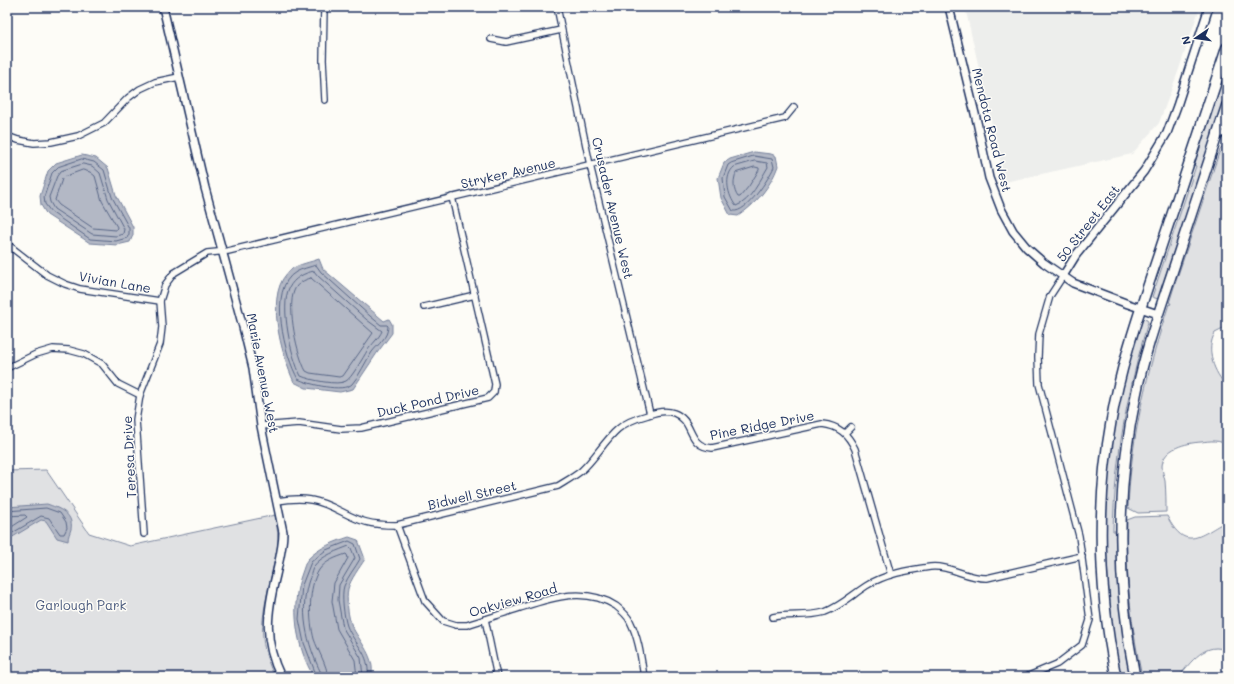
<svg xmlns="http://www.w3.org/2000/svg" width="1234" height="684" font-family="Mali,sans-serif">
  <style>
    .built { fill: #edeeec }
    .green { fill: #e0e1e3; stroke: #7e88a0 }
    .water { fill: #b3b8c5; stroke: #76819c }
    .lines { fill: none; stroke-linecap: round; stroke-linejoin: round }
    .shore { stroke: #586687; stroke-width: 1 }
    .minor-casing { stroke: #1b2f5e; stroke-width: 8 }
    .tertiary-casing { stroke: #1b2f5e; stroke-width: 10 }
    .trunk-casing { stroke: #1b2f5e; stroke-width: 12 }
    .motorway-casing { stroke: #1b2f5e; stroke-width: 13 }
    .minor { stroke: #fdfcf7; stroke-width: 5.5 }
    .tertiary { stroke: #fdfcf7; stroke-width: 7 }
    .trunk { stroke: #fdfcf7; stroke-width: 9 }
    .motorway { stroke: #fdfcf7; stroke-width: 10 }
    .labels { text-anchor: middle; stroke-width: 3; stroke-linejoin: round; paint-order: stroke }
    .street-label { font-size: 13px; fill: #1b2f5e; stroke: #fdfcf7 }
    .park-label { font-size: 13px; fill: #4c5c7f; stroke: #fdfcf7 }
  </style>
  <rect width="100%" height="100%" fill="#fdfcf7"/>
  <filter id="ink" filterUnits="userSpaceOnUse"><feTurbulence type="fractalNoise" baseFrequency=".025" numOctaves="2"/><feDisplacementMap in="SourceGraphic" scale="8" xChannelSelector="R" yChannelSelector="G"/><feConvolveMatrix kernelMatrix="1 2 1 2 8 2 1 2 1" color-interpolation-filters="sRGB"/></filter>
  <g filter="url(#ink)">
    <polygon class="built" points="965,7 1200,7 1178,72 1159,123 1132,154 1005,182"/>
    <g class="green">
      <polygon points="1227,64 1227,90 1158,299 1152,297 1196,166 1194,165"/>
      <path d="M1227,142V327L1215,333C1205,350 1214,373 1227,386V446C1221,439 1209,441 1201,442C1186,443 1163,448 1162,466C1162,471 1164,476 1165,481C1166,492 1166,502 1166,512L1138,513L1128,508C1131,437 1147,372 1169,304L1170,305L1171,303H1169L1174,287L1220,150Z"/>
      <path d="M1143,319L1147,320L1148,322C1127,394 1115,456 1113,531H1116C1116,580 1120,629 1130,677H1120C1102,571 1099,473 1128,368C1132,354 1135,331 1143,319Z"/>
      <path d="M46,470L89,533L130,546L275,515C276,523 278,531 278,539C278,550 274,562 272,573C263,613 255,638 275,677H7V471Z"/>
      <path d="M1167,516C1186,554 1201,534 1227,521V651C1207,640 1190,662 1179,677H1142C1131,625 1125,573 1127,520L1135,517Z"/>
    </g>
    <g class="water">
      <path d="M754,152L771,154L776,156L778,166C771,186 756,204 738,216L730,215L721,198L718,178L724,163L730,159Z"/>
      <polygon points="82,155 96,158 108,168 116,195 133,227 133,235 130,242 117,245 90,243 47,215 41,205 40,196 48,171 56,163"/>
      <path d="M319,259L323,269L384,321L389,319L392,324V333L377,353L353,389L340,392L306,388L294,382C282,356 262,290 292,269C299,264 311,262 319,259Z"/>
      <path d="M47,504C58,508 74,513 71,529C70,533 68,536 68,541L57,538L46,521L41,520L11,538L7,565V507Z"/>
      <path d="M349,537L358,540L365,559C360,567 350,580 348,589C346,598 348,618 352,626C359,641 377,659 371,677H314C296,648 290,605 302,573C304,568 305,562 308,559C320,547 334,542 349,537Z"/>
    </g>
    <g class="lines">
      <g class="shore">
        <path d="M754,156L772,159L774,167C769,178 747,213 733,211L725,197L723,178L728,165L731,163Z"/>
        <polygon points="82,159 94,162 104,170 112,197 129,228 129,234 127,238 116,241 90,239 51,212 45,204 44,197 52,173 58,167"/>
        <path d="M755,161L767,163L768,167C760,180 751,201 736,206C728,196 723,176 734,167Z"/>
        <polygon points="83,164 92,166 100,173 108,199 124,229 123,234 116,236 92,234 54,209 50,202 49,197 57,176 61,171"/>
        <path d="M755,167L759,168V170L749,186L740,197H738C733,190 733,181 736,173Z"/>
        <polygon points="83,170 90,172 95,176 102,201 117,227 116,230 93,228 59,205 55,200 62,179 64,177"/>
        <path d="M316,265L321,272L370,316L381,325H387L388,326C388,338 378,344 372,352C365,362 360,375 352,384C343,393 308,384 298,379C285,357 267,288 296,272C301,269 310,267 316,265Z"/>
        <path d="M314,271L318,276L367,320L382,331C379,338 372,344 367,351C364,356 351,379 346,381C338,386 310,380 301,376C291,357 280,307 289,288C294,278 304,273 314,271Z"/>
        <path d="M311,278L373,333L343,376L339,377L310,373L306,371C297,355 287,308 294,291C297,283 304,280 311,278Z"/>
        <polyline points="7,511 46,508 60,513 66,522 67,528 64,534 60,534 49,518 41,516 9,535 7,537"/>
        <polyline points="7,516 25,515 27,517 7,530"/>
        <path d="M317,677L304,643L299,619L302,585L311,562L326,550L349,541L355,544L360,559C355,568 348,576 344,586C341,595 344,617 347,626C355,646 370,652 368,677"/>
        <path d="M322,677L321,673C307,644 298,609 310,577C311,574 312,569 314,566C321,556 339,550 349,546L351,548L355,558L339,585L338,600L343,628L361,658L363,677"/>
        <path d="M328,677C327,665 318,651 314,639C309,620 308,587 319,570C325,561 337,557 346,554L347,555L348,558L334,583L332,601L337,629L355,660L357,677"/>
      </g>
      <defs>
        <g id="minor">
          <polyline points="324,7 323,60 325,100"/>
          <polyline points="557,7 590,165 650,414"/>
          <polyline points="7,8 9,7"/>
          <polyline points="491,39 506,42 561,30"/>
          <polyline points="1218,133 1227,135"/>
          <polyline points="7,136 18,140 34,143 51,142 78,136 104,123 128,98 140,89 155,82 179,77"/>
          <polyline points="7,244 47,275 65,284 80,289 160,301"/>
          <polyline points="424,307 475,295"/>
          <polyline points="7,368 36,354 53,349 69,350 84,354 102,364 118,384 140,395"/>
          <polyline points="261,426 299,423 341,429 361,428 488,398 494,392 495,384 452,197"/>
          <polyline points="845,433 851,427"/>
          <path d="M277,501C289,499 300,498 311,500C331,503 347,517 366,522C376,525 387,525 397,525L558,486C566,481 575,476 581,471C595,459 604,441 618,429C626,422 637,418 648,415C656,412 666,410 674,413C695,421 686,446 712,448L822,424C839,426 848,434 855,449L891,575"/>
          <path d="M397,525L425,601L443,621L456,625H467C485,619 502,614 520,608C551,598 585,586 616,606C621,610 627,615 630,621C639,639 641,658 644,677"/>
          <polyline points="144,534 136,420 140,395 160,344 162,327 160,301 165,285 174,273 207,253 228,251 785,118 794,107"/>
          <path d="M773,617C790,614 808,617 825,612C841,606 852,595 866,586C885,574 908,570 930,567C951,565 967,579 987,578L1082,556"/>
          <polyline points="485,619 497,677"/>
          <polyline points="1026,677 1057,664 1082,645 1090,620 1079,536 1039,384 1038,357 1039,334 1050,296 1063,276"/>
        </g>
        <g id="tertiary">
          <path d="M163,7L205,188L243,327L253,368L261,426L283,532C283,547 279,561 276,575C267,612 263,641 281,677"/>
          <polyline points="949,7 977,122 989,178 1001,209 1013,231 1027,248 1044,263 1073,283 1128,304 1158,314"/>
          <polyline points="1063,276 1076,255 1144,171 1167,133 1177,106 1209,7"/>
        </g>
        <g id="trunk">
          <path d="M1116,677C1099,593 1096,506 1111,422C1120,368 1138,316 1155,265C1170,219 1186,173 1201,127"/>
          <path d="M1135,677C1116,583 1116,489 1136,395C1144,355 1158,315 1171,276C1187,228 1202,181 1218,133"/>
        </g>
        <g id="motorway">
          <polyline points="1201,127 1227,48"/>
          <polyline points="1218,133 1227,106"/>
        </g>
      </defs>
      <use href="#minor" class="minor-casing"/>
      <use href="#tertiary" class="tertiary-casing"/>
      <use href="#trunk" class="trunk-casing"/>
      <use href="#motorway" class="motorway-casing"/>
      <use href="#minor" class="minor"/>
      <use href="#tertiary" class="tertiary"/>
      <use href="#trunk" class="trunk"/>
      <use href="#motorway" class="motorway"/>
    </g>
  </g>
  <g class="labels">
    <g class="street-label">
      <text transform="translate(992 130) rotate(76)" y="5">Mendota Road West</text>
      <text transform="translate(508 173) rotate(-13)" y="5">Stryker Avenue</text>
      <text transform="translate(613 208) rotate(77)" y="5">Crusader Avenue West</text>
      <text transform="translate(1088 223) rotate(-52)" y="5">50 Street East</text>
      <text transform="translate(115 282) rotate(10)" y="5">Vivian Lane</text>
      <text transform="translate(263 373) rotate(79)" y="5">Marie Avenue West</text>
      <text transform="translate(428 401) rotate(-13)" y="5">Duck Pond Drive</text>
      <text transform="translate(762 425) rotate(-11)" y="5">Pine Ridge Drive</text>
      <text transform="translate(129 457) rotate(-93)" y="5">Teresa Drive</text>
      <text transform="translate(472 495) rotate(-13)" y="5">Bidwell Street</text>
      <text transform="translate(513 600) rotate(-16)" y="5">Oakview Road</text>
    </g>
    <g class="park-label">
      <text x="81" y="610">Garlough Park</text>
    </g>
  </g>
  <rect width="1234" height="684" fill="none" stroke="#fdfcf7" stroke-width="24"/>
  <rect x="12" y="12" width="1210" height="660" fill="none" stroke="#1b2f5e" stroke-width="1.5" filter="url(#ink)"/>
  <g transform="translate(1196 38) rotate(257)" stroke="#fdfcf7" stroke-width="3" paint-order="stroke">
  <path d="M0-3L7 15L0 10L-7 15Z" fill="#1b2f5e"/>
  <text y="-6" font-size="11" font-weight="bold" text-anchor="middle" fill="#1b2f5e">N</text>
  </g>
</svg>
